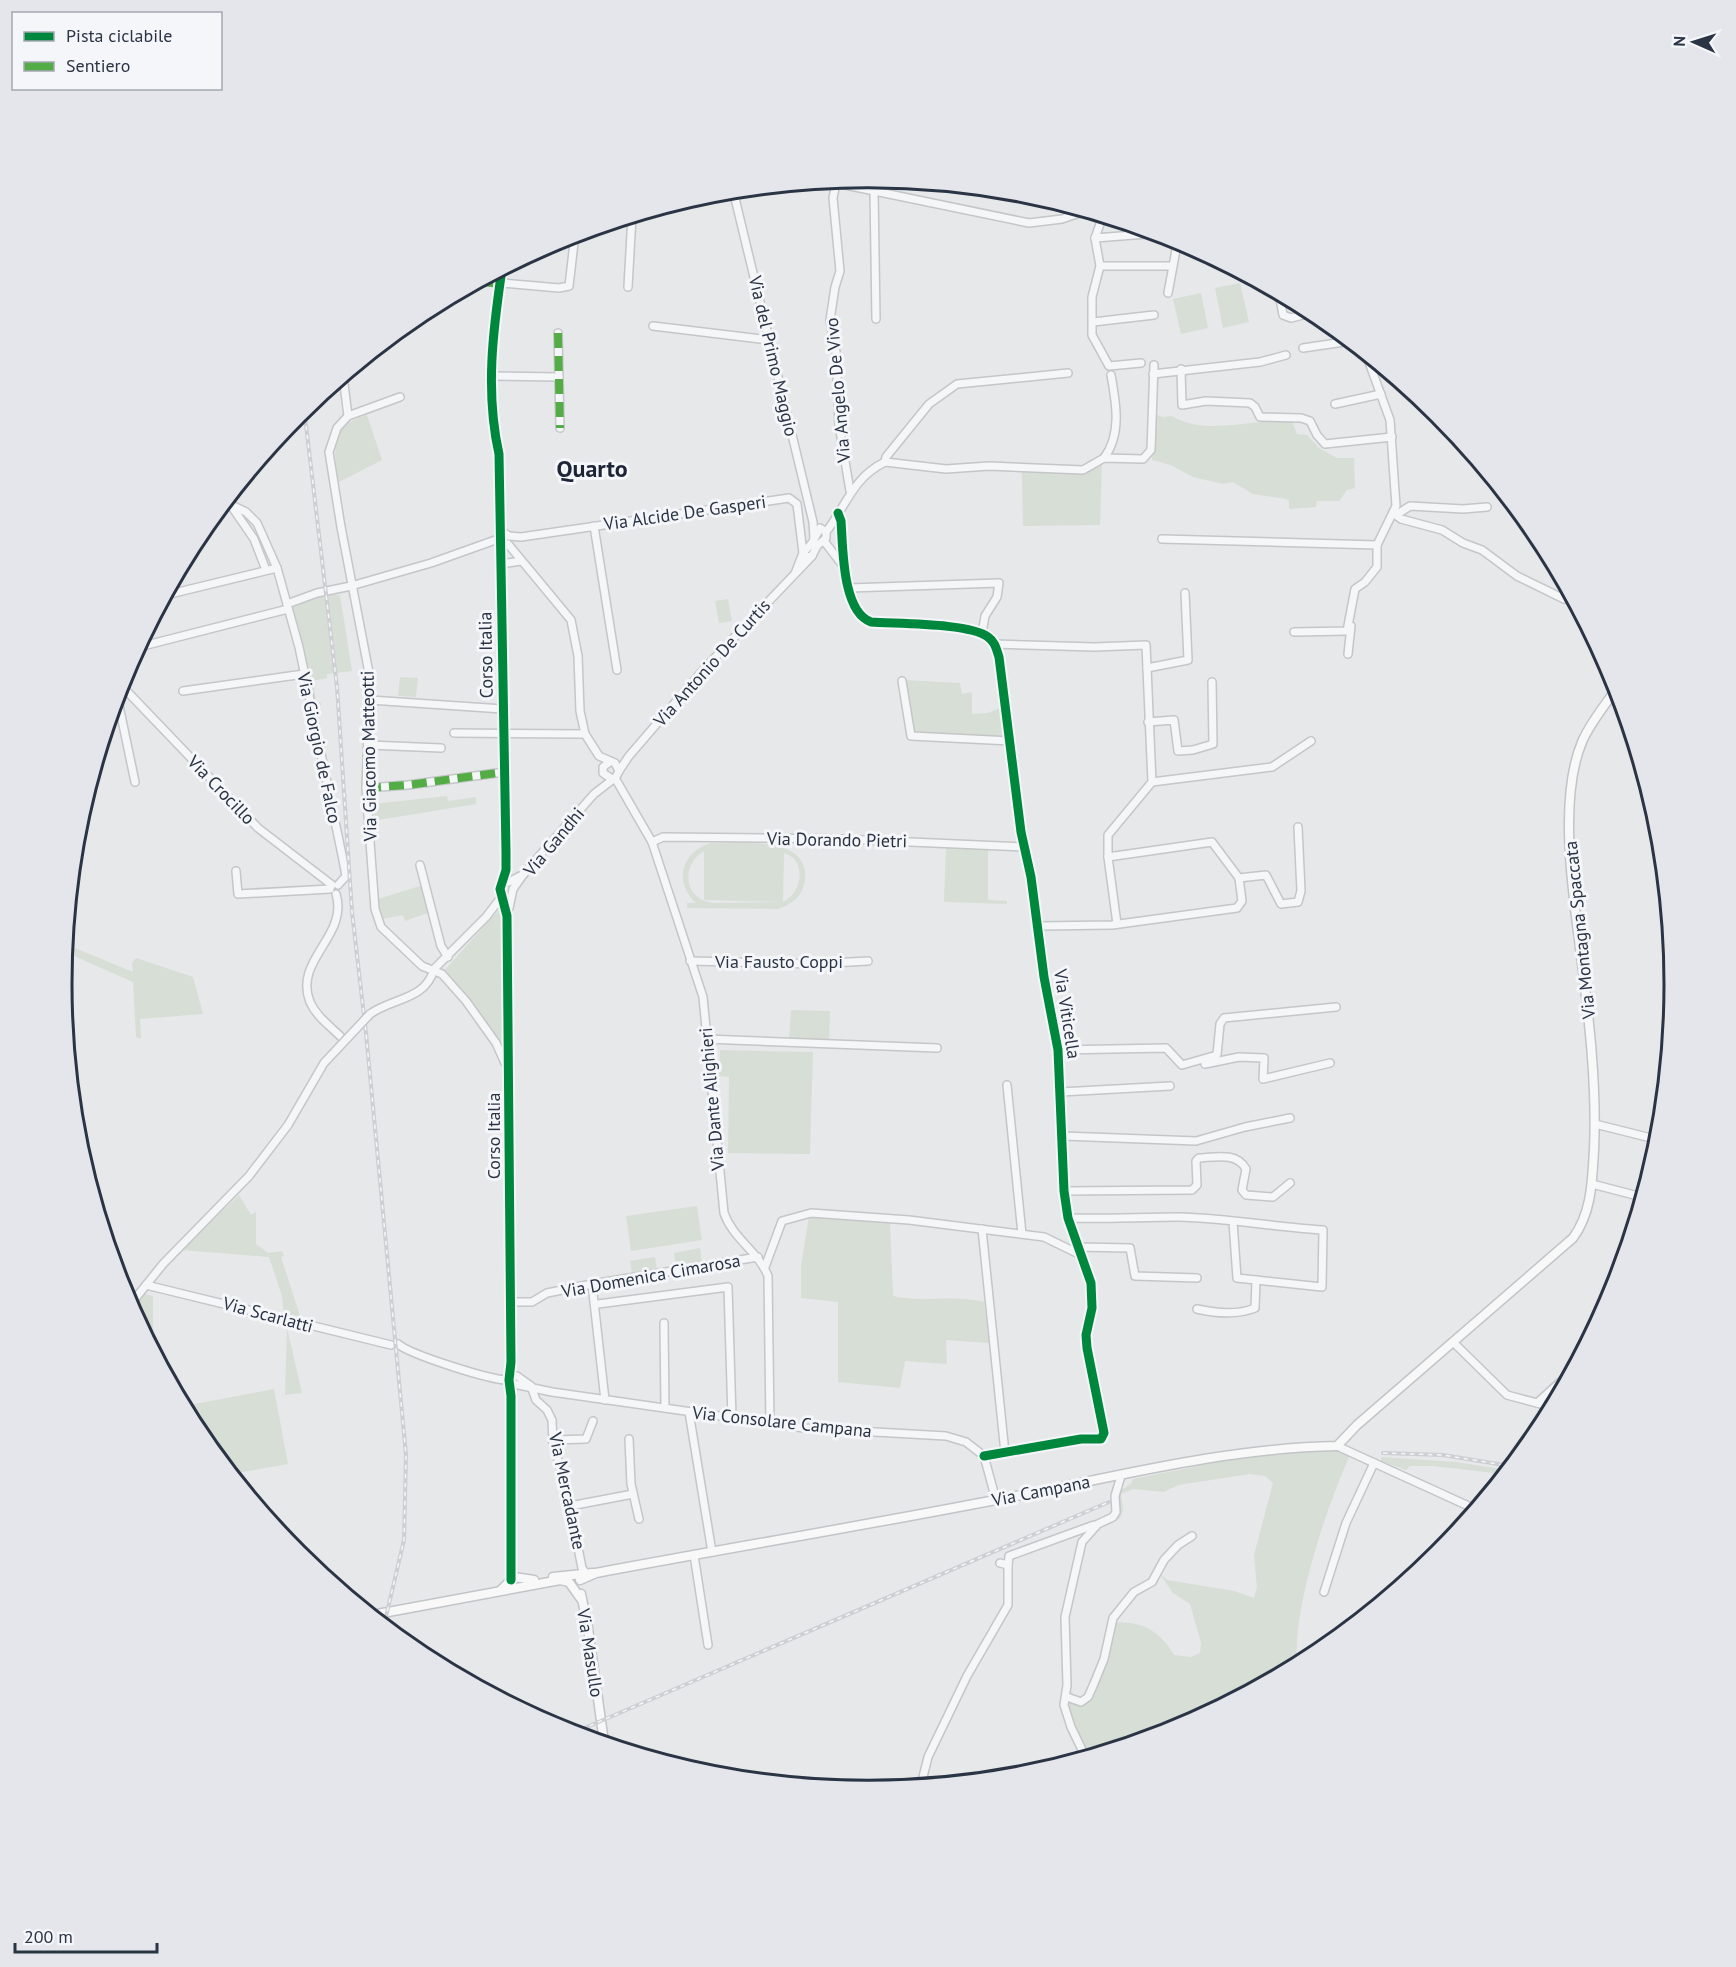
<svg xmlns="http://www.w3.org/2000/svg" width="1736" height="1967" font-family="'PT Sans',sans-serif">
  <style>
    .green { fill: #d6ded6; fill-rule: evenodd }
    .lines { fill: none; stroke-linecap: round; stroke-linejoin: round }
    .minor-casing { stroke: #c4c6c8; stroke-width: 10 }
    .major-casing { stroke: #c2c5c8; stroke-width: 11 }
    .minor { stroke: #f5f6f7; stroke-width: 7 }
    .major { stroke: #f8f8f8; stroke-width: 8 }
    .rail-casing { stroke: #cecfd2; stroke-width: 4 }
    .rail { stroke: #f4f6f9; stroke-width: 1.5; stroke-dasharray: 4.5; stroke-linecap: butt }
    .minor-bridge-casing { stroke: #c4c6c8; stroke-width: 10; stroke-linecap: butt }
    .minor-bridge { stroke: #f5f6f7; stroke-width: 7 }
    .quiet { stroke: #54ac47; stroke-width: 8; stroke-dasharray: 15 8; stroke-linecap: butt }
    .cycleway-casing { stroke: #f4f6f9; stroke-width: 13 }
    .cycleway { stroke: #00873e; stroke-width: 9 }
    .labels { text-anchor: middle; stroke-width: 6; stroke-linejoin: round; paint-order: stroke }
    .street-label { font-size: 18px; fill: #2b3445; stroke: #f4f6f9 }
    .district-label { font-size: 24px; font-weight: bold; fill: #1d2536; stroke: #f4f6f9 }
    .rim { fill: none; stroke: #2b3445; stroke-width: 3 }
  </style>
  <rect width="100%" height="100%" fill="#e6e8ea"/>
  <g class="green">
    <polygon points="1240,283 1249,322 1223,328 1215,288"/>
    <polygon points="1201,293 1208,328 1181,334 1173,299"/>
    <path d="M1155,414L1162,417L1172,416C1206,437 1255,418 1292,421L1297,434L1307,435L1319,448L1337,458H1354L1355,488L1347,490L1339,501H1317L1316,507L1289,509V501L1286,499L1253,494L1233,482L1223,484L1193,477L1171,465L1152,460Z"/>
    <path d="M367,415L382,460L339,482C333,451 329,426 367,415Z"/>
    <polygon points="1102,462 1100,525 1023,526 1022,472 1082,474"/>
    <polygon points="325,595 340,595 352,671 327,674 327,678 313,681 316,700 321,703 321,705 314,708 291,608"/>
    <polygon points="728,599 732,621 719,623 715,601"/>
    <polygon points="400,677 418,678 416,697 398,696"/>
    <polygon points="904,680 960,683 962,694 972,692 972,714 988,713 1000,708 1003,737 912,732"/>
    <polygon points="447,796 448,801 476,797 476,804 372,821 372,804"/>
    <path d="M711,843C740,844 815,834 804,884C801,898 790,905 778,909L687,908V903H696C673,882 682,851 711,843ZM704,851V900L783,902L713,903C684,900 680,865 704,851ZM784,853C807,860 803,892 783,902Z"/>
    <polygon points="946,846 988,848 988,900 1007,901 1007,904 944,902"/>
    <polygon points="423,885 430,912 405,921 403,915 382,919 378,899"/>
    <polygon points="498,911 503,913 504,1052 502,1053 443,972"/>
    <polygon points="65,944 133,972 132,963 136,958 193,977 203,1014 140,1019 141,1039 136,1037 133,982 65,952"/>
    <polygon points="791,1010 830,1011 829,1041 789,1039"/>
    <polygon points="720,1050 813,1052 810,1154 728,1153 729,1077 719,1076"/>
    <polygon points="239,1195 251,1215 256,1212 256,1244 268,1253 282,1251 284,1256 281,1257 302,1322 284,1316 282,1296 269,1257 182,1250"/>
    <polygon points="697,1206 702,1240 631,1251 626,1216"/>
    <path d="M809,1216L890,1221L893,1296C923,1303 954,1294 984,1302L989,1343L946,1340L947,1364L905,1361L900,1388L838,1382V1302L801,1298V1266Z"/>
    <polygon points="700,1248 702,1262 676,1267 674,1253"/>
    <polygon points="655,1257 657,1270 632,1274 630,1261"/>
    <polygon points="145,1294 153,1296 153,1349 132,1309"/>
    <polygon points="287,1328 302,1393 285,1395"/>
    <polygon points="274,1389 288,1464 232,1474 197,1431 184,1406"/>
    <path d="M1336,1448L1350,1455C1326,1509 1293,1606 1297,1664L1176,1729L1086,1756L1066,1706L1067,1700L1086,1701L1114,1623C1141,1620 1161,1632 1174,1655L1191,1657L1200,1653L1201,1643L1190,1604L1173,1593L1160,1574L1167,1580L1234,1591L1254,1598L1257,1587L1254,1555L1273,1483L1265,1476L1250,1474L1178,1485L1164,1492L1133,1489L1121,1494L1123,1510L1120,1518L1111,1523L1120,1510L1118,1492L1131,1484L1133,1479L1264,1453Z"/>
    <polygon points="1381,1457 1456,1462 1507,1470 1500,1478 1494,1473 1433,1466 1410,1466 1406,1470 1381,1461"/>
  </g>
  <g class="lines">
    <defs>
      <g id="minor">
        <polyline points="826,181 1029,223 1062,219 1085,211"/>
        <polyline points="836,183 833,198 840,271 835,287 830,320 836,352 839,425 850,491"/>
        <polyline points="733,190 813,522 814,539"/>
        <polyline points="874,191 876,319"/>
        <polyline points="1100,215 1101,221 1095,238 1160,233"/>
        <polyline points="1095,238 1100,266 1092,297 1092,335 1109,366 1141,363"/>
        <polyline points="1100,266 1169,266"/>
        <path d="M502,269C493,330 485,392 499,454L506,852V870L500,889L507,916L511,1362L509,1380L511,1396V1580"/>
        <polyline points="479,281 559,288 569,286 575,234"/>
        <polyline points="628,287 632,216"/>
        <polyline points="1168,293 1178,239"/>
        <polyline points="1279,293 1283,315 1291,318 1315,312"/>
        <polyline points="1093,322 1154,315"/>
        <polyline points="653,326 769,340"/>
        <polyline points="558,333 560,428"/>
        <polyline points="1303,348 1351,341"/>
        <polyline points="1181,369 1182,405 1206,401 1250,403 1255,407 1260,417 1301,418 1310,421 1317,435 1325,444 1392,437"/>
        <polyline points="1153,374 1260,362 1286,355"/>
        <polyline points="343,376 348,416"/>
        <polyline points="491,376 559,377"/>
        <polyline points="400,397 348,416 337,428 329,452 341,527 370,678 366,788 375,909 381,927 422,966 442,974 466,1001 496,1043 505,1063 510,1063"/>
        <polyline points="1335,404 1381,394"/>
        <path d="M1104,458C1122,434 1116,403 1111,375"/>
        <polyline points="885,462 886,457 929,404 957,384 1068,373"/>
        <polyline points="225,502 246,512 257,523 277,568 299,647 343,860 346,876 338,885"/>
        <polyline points="232,507 254,539 266,570"/>
        <path d="M838,513L841,521C843,547 842,612 871,622C897,624 970,623 988,637C995,642 996,648 999,657L1021,832L1031,877L1044,977L1058,1050L1064,1191L1068,1218L1091,1283L1092,1308L1086,1335L1087,1348L1104,1433L1101,1439H1081L984,1456"/>
        <polyline points="1393,513 1401,519 1442,530 1463,543 1482,550 1517,576 1564,599 1573,600"/>
        <polyline points="1396,515 1410,506 1463,509 1487,507"/>
        <polyline points="594,526 617,670"/>
        <polygon points="820,528 826,532 826,538 817,546 812,556 805,557 803,553 812,543"/>
        <polyline points="500,530 509,536 521,537 789,498 797,504 803,553 796,571"/>
        <path d="M826,532C846,507 852,478 885,462L946,469L989,466L1083,470L1104,458L1143,459L1151,450L1154,365"/>
        <polyline points="1162,539 1377,545"/>
        <polyline points="824,541 844,567"/>
        <polyline points="508,544 571,620 578,656 580,711 585,734 599,756 615,763 619,771 616,777 594,794 525,872 513,889 509,908"/>
        <polyline points="501,564 521,561"/>
        <polyline points="849,588 999,583 997,597 985,616 982,633"/>
        <polyline points="166,595 277,568"/>
        <polyline points="287,604 317,593 351,586 431,563 501,538"/>
        <polyline points="1294,632 1347,631 1355,589 1365,582 1377,567 1377,545 1396,506 1390,420 1366,354"/>
        <polyline points="995,644 1095,647 1146,645 1152,782"/>
        <polyline points="139,647 288,609"/>
        <polyline points="1348,654 1351,626"/>
        <polyline points="1147,668 1188,660 1185,593"/>
        <polyline points="902,681 911,736 1011,741"/>
        <polyline points="120,684 258,828 332,885"/>
        <polyline points="183,691 304,674"/>
        <polyline points="117,696 135,782"/>
        <polyline points="370,700 503,709"/>
        <polyline points="1148,722 1174,720 1178,751 1193,750 1213,744 1212,682"/>
        <polyline points="454,733 585,734"/>
        <polyline points="369,745 441,748"/>
        <polyline points="610,762 603,767 603,773 612,779"/>
        <polyline points="619,771 629,756 704,669 812,556"/>
        <path d="M615,778L652,842L703,997L724,1213C733,1239 758,1251 768,1276L770,1424"/>
        <polyline points="366,788 408,785 504,772"/>
        <polyline points="652,842 663,837 843,839 1024,847"/>
        <polyline points="1108,857 1117,924"/>
        <polyline points="420,865 441,946 448,957"/>
        <polyline points="236,871 238,894 330,889"/>
        <polyline points="1239,878 1266,875 1281,904 1298,902 1301,891 1298,827"/>
        <polyline points="509,882 524,874"/>
        <path d="M336,894C349,936 293,960 310,1002C317,1018 333,1028 344,1040"/>
        <polyline points="1039,926 1112,925 1237,908 1242,901 1239,878 1212,842 1108,857 1108,835 1152,782 1272,767 1311,741"/>
        <polyline points="690,961 814,964 868,961"/>
        <path d="M370,1014C392,998 426,1000 434,969L486,917L503,895"/>
        <polyline points="706,1039 937,1048"/>
        <polyline points="1058,1050 1166,1048 1182,1065 1217,1055 1220,1024 1224,1018 1336,1007"/>
        <polyline points="1205,1064 1239,1057 1264,1058 1263,1079 1330,1063"/>
        <polyline points="1007,1085 1022,1234"/>
        <polyline points="1061,1092 1170,1086"/>
        <polyline points="1595,1124 1659,1140"/>
        <polyline points="1063,1136 1196,1141 1245,1127 1290,1118"/>
        <polyline points="1592,1184 1642,1197"/>
        <path d="M1064,1191L1192,1190L1197,1185L1196,1161L1199,1158C1216,1157 1237,1152 1246,1169L1242,1190L1246,1195L1273,1197L1290,1183"/>
        <path d="M1068,1218C1105,1219 1142,1217 1179,1217C1227,1218 1275,1227 1323,1230L1322,1287L1237,1278L1233,1222"/>
        <polyline points="982,1229 1005,1453"/>
        <polyline points="1078,1247 1130,1248 1135,1276 1197,1278"/>
        <polyline points="765,1267 782,1221 811,1213 909,1220 1044,1237 1081,1255"/>
        <polyline points="592,1284 605,1400"/>
        <polyline points="146,1285 391,1345"/>
        <polyline points="510,1302 532,1302 547,1293 592,1284 758,1257"/>
        <polyline points="598,1304 728,1287 732,1418"/>
        <polyline points="130,1305 163,1264 249,1176 288,1125"/>
        <path d="M1197,1309C1215,1313 1238,1315 1255,1308L1256,1280"/>
        <polyline points="664,1323 665,1408"/>
        <polyline points="1454,1343 1507,1395 1552,1407"/>
        <path d="M398,1344C409,1354 492,1381 509,1380"/>
        <polyline points="517,1376 531,1386"/>
        <polyline points="509,1383 552,1392 804,1428 946,1436 966,1442 984,1456 996,1500"/>
        <polyline points="531,1386 536,1400 547,1410 552,1420 553,1444 565,1482 582,1568 585,1572"/>
        <polyline points="1537,1403 1569,1374"/>
        <polyline points="689,1412 712,1552"/>
        <polyline points="629,1439 631,1484 639,1519"/>
        <polyline points="553,1440 586,1439 593,1421"/>
        <polyline points="1337,1446 1475,1509"/>
        <polyline points="570,1506 633,1494"/>
        <polyline points="694,1555 708,1645"/>
        <polyline points="1000,1563 1008,1565 1009,1556 1094,1525"/>
        <polyline points="1324,1592 1346,1523 1374,1463"/>
        <polyline points="1067,1697 1081,1702 1088,1697 1093,1686 1104,1659 1113,1618 1134,1592 1152,1582 1164,1560 1178,1545 1192,1536"/>
        <polyline points="1085,1756 1071,1727 1064,1705 1067,1685 1065,1617 1082,1542 1098,1524 1113,1517 1116,1512 1115,1496 1121,1476"/>
        <polyline points="921,1785 928,1757 967,1676 1008,1605 1008,1565"/>
      </g>
      <g id="major">
        <polyline points="553,1577 593,1573"/>
        <path d="M580,1580L596,1573C734,1547 873,1524 1011,1497C1119,1476 1226,1448 1337,1446L1357,1425L1573,1238C1592,1212 1592,1181 1594,1150C1597,1085 1589,1019 1581,955C1573,894 1558,799 1582,742C1590,723 1605,705 1617,688"/>
        <polyline points="501,1590 514,1577 534,1580"/>
        <polyline points="581,1594 588,1628 604,1742"/>
        <polyline points="372,1615 560,1580 569,1582 581,1599"/>
      </g>
    </defs>
    <use href="#minor" class="minor-casing"/>
    <use href="#major" class="major-casing"/>
    <use href="#minor" class="minor"/>
    <use href="#major" class="major"/>
    <defs>
      <g id="rail">
        <polyline points="304,408 337,687 352,912 366,1033 406,1455 404,1540 384,1625"/>
        <polyline points="1383,1453 1443,1455 1510,1466"/>
        <polyline points="573,1733 1109,1502"/>
      </g>
    </defs>
    <use href="#rail" class="rail-casing"/>
    <use href="#rail" class="rail"/>
    <defs>
      <polyline id="minor-bridge" points="288,1125 324,1063 370,1014"/>
    </defs>
    <use href="#minor-bridge" class="minor-bridge-casing"/>
    <use href="#minor-bridge" class="minor-bridge"/>
    <g class="quiet">
      <polyline points="479,281 499,284"/>
      <polyline points="558,333 560,428"/>
      <polyline points="366,788 408,785 504,772"/>
    </g>
    <defs>
      <g id="cycleway">
        <path d="M502,269C493,330 485,392 499,454L506,852V870L500,889L507,916L511,1362L509,1380L511,1396V1580"/>
        <path d="M838,513L841,521C843,547 842,612 871,622C897,624 970,623 988,637C995,642 996,648 999,657L1021,832L1031,877L1044,977L1058,1050L1064,1191L1068,1218L1091,1283L1092,1308L1086,1335L1087,1348L1104,1433L1101,1439H1081L984,1456"/>
      </g>
    </defs>
    <use href="#cycleway" class="cycleway-casing"/>
    <use href="#cycleway" class="cycleway"/>
  </g>
  <g class="labels">
    <g class="street-label">
      <text transform="translate(773 356) rotate(77)" y="6">Via del Primo Maggio</text>
      <text transform="translate(838 390) rotate(-95)" y="6">Via Angelo De Vivo</text>
      <text transform="translate(685 513) rotate(-8)" y="6">Via Alcide De Gasperi</text>
      <text transform="translate(486 655) rotate(-91)" y="6">Corso Italia</text>
      <text transform="translate(712 663) rotate(-48)" y="6">Via Antonio De Curtis</text>
      <text transform="translate(319 748) rotate(78)" y="6">Via Giorgio de Falco</text>
      <text transform="translate(369 756) rotate(-91)" y="6">Via Giacomo Matteotti</text>
      <text transform="translate(221 790) rotate(46)" y="6">Via Crocillo</text>
      <text transform="translate(837 840) rotate(1)" y="6">Via Dorando Pietri</text>
      <text transform="translate(554 842) rotate(-50)" y="6">Via Gandhi</text>
      <text transform="translate(1580 930) rotate(-96)" y="6">Via Montagna Spaccata</text>
      <text x="779" y="968">Via Fausto Coppi</text>
      <text transform="translate(1067 1014) rotate(81)" y="6">Via Viticella</text>
      <text transform="translate(712 1099) rotate(-95)" y="6">Via Dante Alighieri</text>
      <text transform="translate(494 1136) rotate(-90)" y="6">Corso Italia</text>
      <text transform="translate(651 1276) rotate(-10)" y="6">Via Domenica Cimarosa</text>
      <text transform="translate(268 1315) rotate(15)" y="6">Via Scarlatti</text>
      <text transform="translate(782 1422) rotate(6)" y="6">Via Consolare Campana</text>
      <text transform="translate(567 1491) rotate(78)" y="6">Via Mercadante</text>
      <text transform="translate(1041 1491) rotate(-11)" y="6">Via Campana</text>
      <text transform="translate(590 1653) rotate(81)" y="6">Via Masullo</text>
    </g>
    <g class="district-label">
      <text x="592" y="477">Quarto</text>
    </g>
  </g>
  <path d="M0 0H1736V1967H0ZM72 984a796 796 0 1 1 1592 0a796 796 0 1 1-1592 0Z" fill="#e4e6eb" fill-rule="evenodd"/>
  <path class="rim" d="M72 984a796 796 0 1 1 1592 0a796 796 0 1 1-1592 0Z"/>
  <rect x="12" y="12" width="210" height="78" fill="#f4f6f9" stroke="#a4a8b1" stroke-width="1.5"/>
  <rect x="24" y="32" width="30" height="9" fill="#00873e" stroke="#a4a8b1" stroke-width="1.5"/>
  <text x="66" y="42" font-size="18" fill="#2b3445">Pista ciclabile</text>
  <rect x="24" y="62" width="30" height="9" fill="#54ac47" stroke="#a4a8b1" stroke-width="1.5"/>
  <text x="66" y="72" font-size="18" fill="#2b3445">Sentiero</text>
  <g transform="translate(1694 42) rotate(273)" stroke="#f4f6f9" stroke-width="4.5" paint-order="stroke">
  <path d="M0-4.5L10 22L0 15L-10 22Z" fill="#2b3445"/>
  <text y="-9" font-size="16" font-weight="bold" text-anchor="middle" fill="#2b3445">N</text>
  </g>
  <path d="M15 1943v9h142v-9" fill="none" stroke="#2b3445" stroke-width="3"/>
  <text x="24" y="1943" font-size="18" fill="#2b3445" stroke="#f4f6f9" stroke-width="4.5" paint-order="stroke">200 m</text>
</svg>
